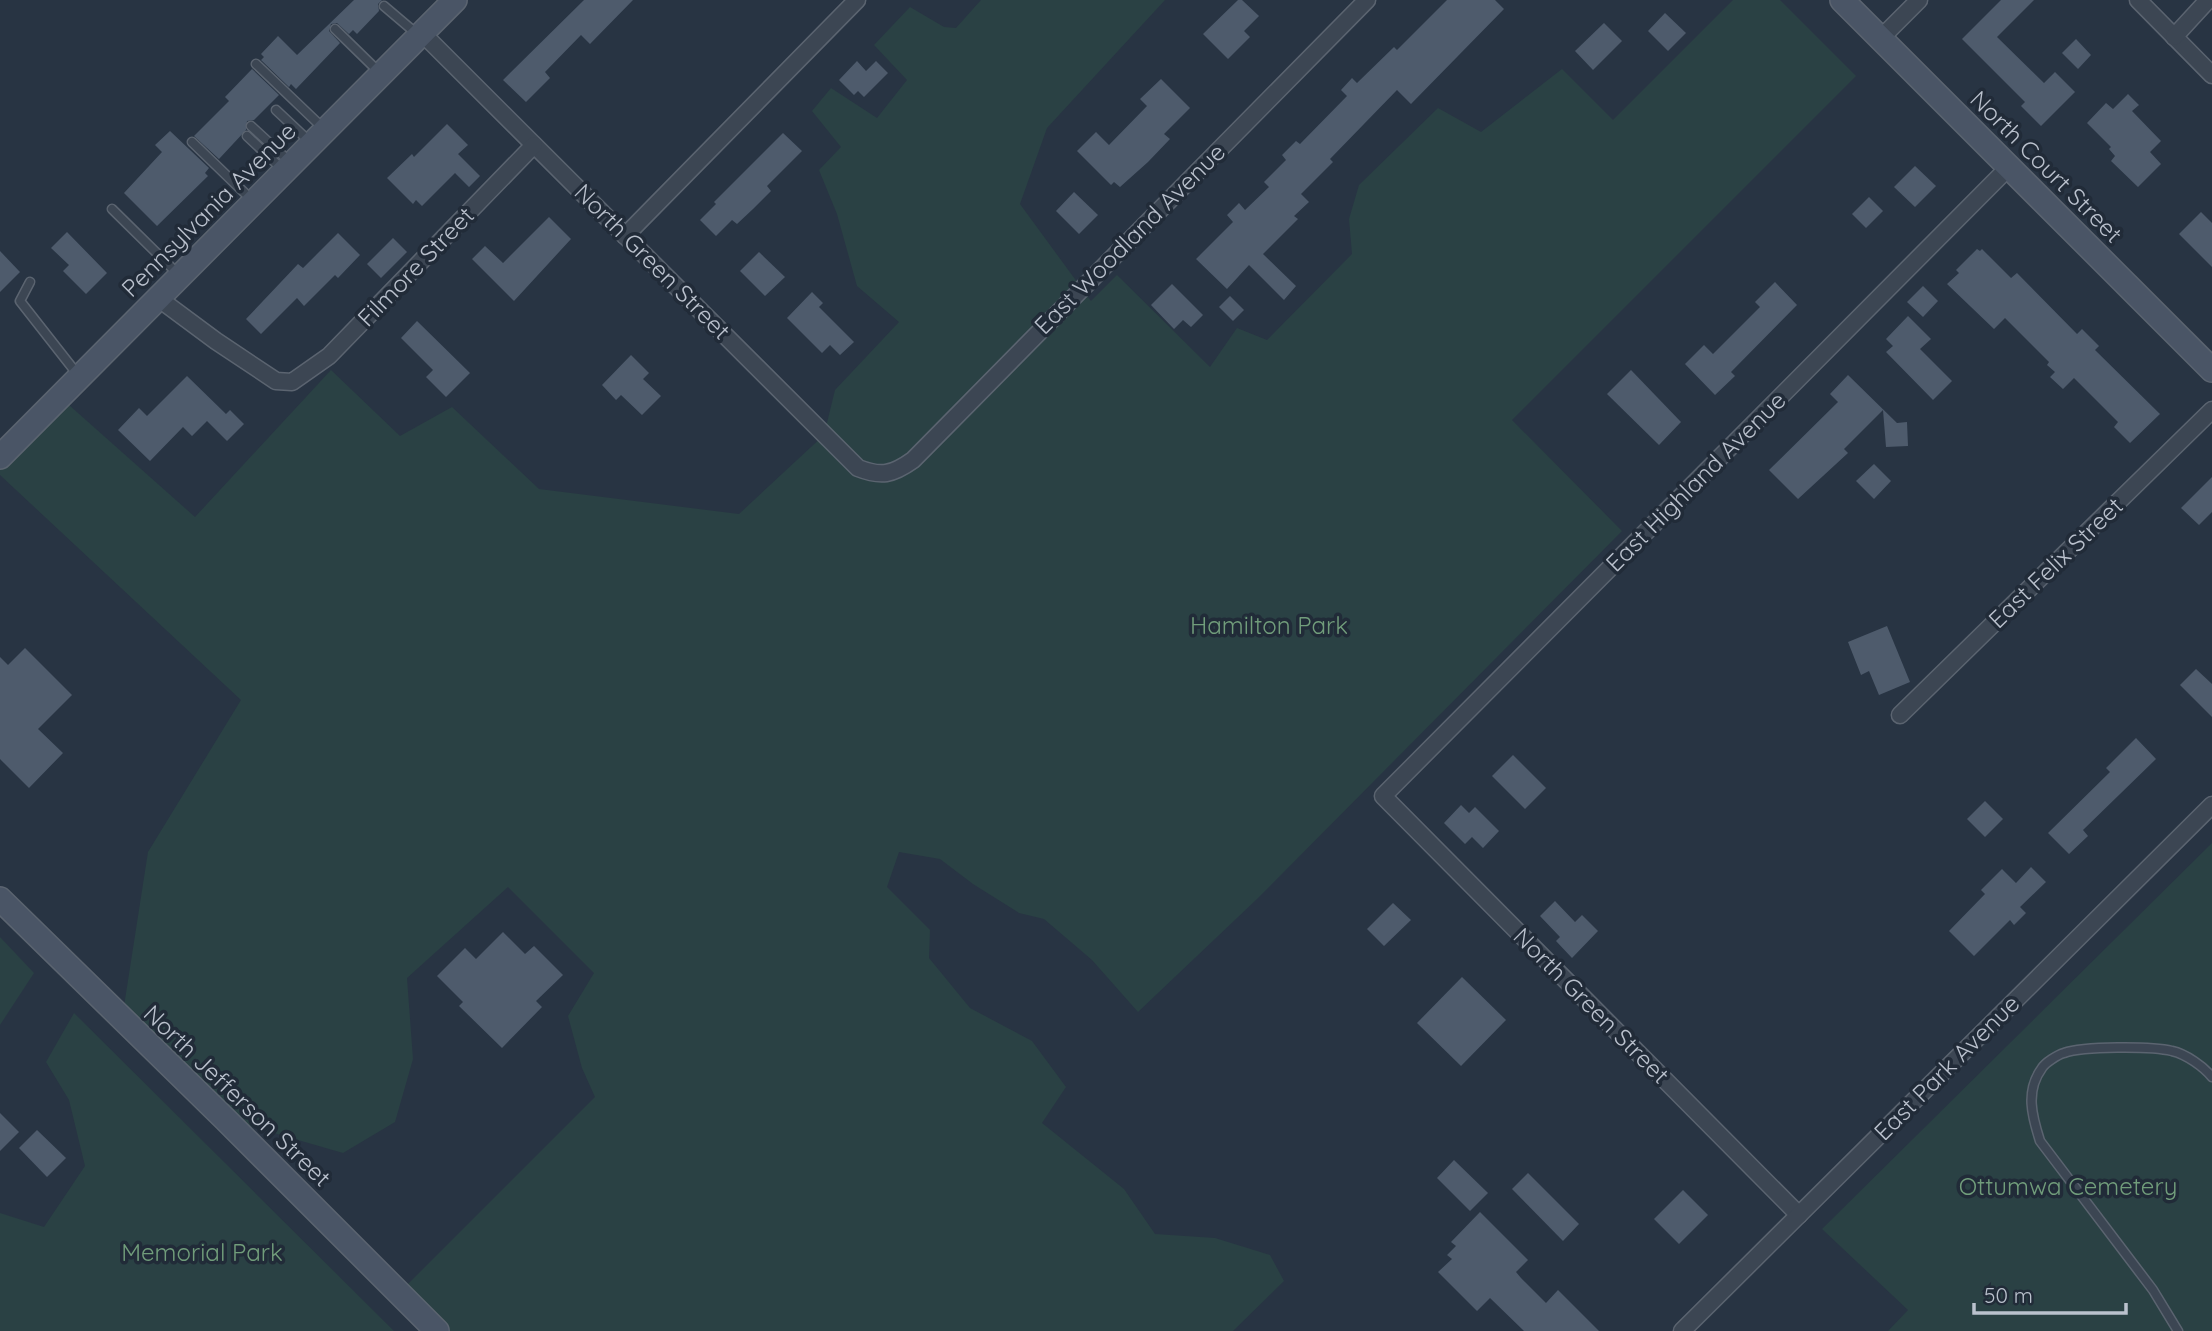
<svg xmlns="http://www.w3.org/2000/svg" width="2212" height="1331" font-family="Quicksand,sans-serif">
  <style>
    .green { fill: #2a4144 }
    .building { fill: #4e5b6c }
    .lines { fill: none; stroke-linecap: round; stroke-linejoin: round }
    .lane-casing { stroke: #5b6470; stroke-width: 11 }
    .street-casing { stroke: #5b6470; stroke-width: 19 }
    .secondary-casing { stroke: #5b6470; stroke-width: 26 }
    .lane { stroke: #3c4653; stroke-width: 8 }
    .street { stroke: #3c4653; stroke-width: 16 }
    .secondary { stroke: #4a5566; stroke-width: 23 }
    .labels { text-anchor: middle; stroke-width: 7; stroke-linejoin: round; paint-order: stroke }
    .street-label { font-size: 24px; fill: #bac1cd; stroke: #212b38 }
    .park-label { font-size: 24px; fill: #719d7b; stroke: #212b38 }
  </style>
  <rect width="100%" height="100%" fill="#283443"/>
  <g class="green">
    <polygon points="981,0 1165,0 1047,128 1020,204 1091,301 1117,275 1210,367 1237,328 1267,340 1352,254 1349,219 1359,185 1438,108 1481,132 1562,69 1613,120 1733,0 1780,0 1856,76 1512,420 1622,531 1257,899 1138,1012 1092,960 1044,919 1019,913 973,884 940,859 899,852 887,887 930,930 929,958 970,1008 1032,1041 1066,1087 1042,1123 1124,1189 1155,1234 1215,1238 1270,1255 1284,1281 1233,1331 437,1331 399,1293 595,1097 582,1068 568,1016 594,973 508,887 407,978 413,1059 395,1122 343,1153 225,1119 122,1019 148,852 241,700 0,475 0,457 60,397 195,517 331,370 400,436 452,407 539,489 739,514 824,435 835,390 899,322 857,286 837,214 819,170 841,147 812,111 831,88 877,118 907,80 874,45 910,7 944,27 956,28"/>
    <polygon points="2212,843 2212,1331 1888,1331 1908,1310 1822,1229"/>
    <polygon points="0,937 34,973 0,1025"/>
    <polygon points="74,1013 394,1331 0,1331 0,1213 44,1227 85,1166 69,1100 46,1062"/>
  </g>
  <g class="building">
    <polygon points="354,0 382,0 378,4 379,11 357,34 353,30 349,34 337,23 331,24 329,31 340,43 296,89 291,84 289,87 261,60 264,57 261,54 278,36 297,55"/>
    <polygon points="584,0 633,0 590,44 581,35 545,72 550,78 526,102 503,80"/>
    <polygon points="1238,0 1242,0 1259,16 1244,31 1250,37 1228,59 1203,34"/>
    <polygon points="1447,0 1495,0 1504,9 1411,104 1397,90 1330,159 1333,162 1301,194 1309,202 1294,216 1298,219 1263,254 1296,286 1284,300 1249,265 1227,289 1196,259 1233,222 1227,215 1239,203 1245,210 1269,187 1264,182 1286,160 1282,155 1296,141 1300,144 1347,96 1341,90 1352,78 1357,83 1394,47 1397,50"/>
    <polygon points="2001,0 2034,0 1997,37 2044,83 2055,72 2075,92 2041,126 2021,106 2025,102 1962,39"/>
    <polygon points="1665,13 1686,33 1668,51 1648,31"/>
    <polygon points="1604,23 1622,41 1593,70 1575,51"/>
    <polygon points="2076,39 2091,55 2078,69 2062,53"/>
    <polygon points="857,61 866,71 876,61 888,73 864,97 858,91 854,95 839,80"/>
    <polygon points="252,69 279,95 254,120 247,121 246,130 219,159 194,136 229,101 225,97"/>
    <polygon points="1161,79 1190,108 1164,134 1170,139 1148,162 1120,187 1114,182 1111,185 1077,151 1096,132 1109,145 1147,106 1140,99"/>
    <polygon points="2128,94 2139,105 2132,111 2161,141 2150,152 2161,164 2138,187 2111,161 2115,156 2109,149 2111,147 2087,123 2106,103 2113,109"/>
    <polygon points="447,124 468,145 458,154 480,176 469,187 455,173 422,206 416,200 413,204 387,178 412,154 414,157"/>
    <polygon points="170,131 209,168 205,173 208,176 157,226 124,193 162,152 155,145"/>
    <polygon points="783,133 802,151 767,186 771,191 753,209 737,224 732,220 716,236 700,220 716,204 714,202"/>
    <polygon points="1915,166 1936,186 1915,207 1894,187"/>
    <polygon points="1074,192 1098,215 1079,234 1056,211"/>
    <polygon points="1869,197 1883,211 1866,228 1852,214"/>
    <polygon points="2201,212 2212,223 2212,267 2179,234"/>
    <polygon points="549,217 571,239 514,301 472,259 485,246 503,263"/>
    <polygon points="67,232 107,273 86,294 63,271 69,265 51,248"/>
    <polygon points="338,233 360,255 338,278 335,275 304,306 297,298 261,334 246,319 298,264 303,268"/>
    <polygon points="393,238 407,252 381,278 367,264"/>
    <polygon points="1977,249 1980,251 1982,249 2011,278 2017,273 2077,334 2082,329 2099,346 2095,350 2160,414 2130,443 2114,427 2118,422 2074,378 2063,389 2050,377 2055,372 2047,365 2049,362 2005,318 1994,329 1947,284 1959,273 1956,270"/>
    <polygon points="0,251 20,272 0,292"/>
    <polygon points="759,252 785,277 765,296 740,271"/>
    <polygon points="1775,282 1797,305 1731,372 1735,376 1715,395 1685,364 1704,345 1713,354 1760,307 1755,302"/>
    <polygon points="1172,284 1203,315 1191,327 1183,320 1174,329 1151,305"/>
    <polygon points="1923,286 1938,301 1923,317 1907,302"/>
    <polygon points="812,292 823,303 819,307 854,342 840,355 830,345 822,353 787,318"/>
    <polygon points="1230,296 1244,310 1233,321 1219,307"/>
    <polygon points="1908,316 1931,339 1920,349 1952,381 1933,400 1886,352 1893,346 1886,339"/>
    <polygon points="417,321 470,373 446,397 426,377 433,370 401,338"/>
    <polygon points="631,355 649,373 643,379 661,396 642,415 621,395 616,400 602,385"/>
    <polygon points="1631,370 1681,422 1659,445 1607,394"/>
    <polygon points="1848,375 1897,423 1907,422 1908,446 1886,447 1883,410 1844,449 1848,453 1798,499 1769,470 1838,402 1830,394"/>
    <polygon points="187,376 226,414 230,410 244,424 227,441 207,421 192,436 183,427 150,461 118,430 139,408 147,416"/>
    <polygon points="1874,464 1891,481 1874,499 1856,481"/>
    <polygon points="2212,477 2212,512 2199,525 2181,508"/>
    <polygon points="1887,626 1910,682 1879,695 1869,671 1861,675 1848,642"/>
    <polygon points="25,648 72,695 38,729 63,753 29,788 0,759 0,657 8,665"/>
    <polygon points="2196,669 2212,684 2212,717 2180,685"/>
    <polygon points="2136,738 2156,759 2083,830 2088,836 2069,854 2048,833 2110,772 2106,768"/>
    <polygon points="1513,755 1546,788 1525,809 1492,776"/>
    <polygon points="1985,801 2003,819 1985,837 1967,819"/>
    <polygon points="1461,805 1469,813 1475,807 1499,831 1483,848 1472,837 1465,844 1444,823"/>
    <polygon points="2031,867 2046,882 2020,907 2026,913 2014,925 2010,920 1974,956 1949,931 1985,894 1981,890 2002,869 2016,883"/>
    <polygon points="1555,901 1575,922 1582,915 1598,931 1572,958 1556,941 1560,937 1540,916"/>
    <polygon points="1393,903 1411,920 1384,946 1367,929"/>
    <polygon points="503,932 525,954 534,946 563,975 536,1001 542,1007 502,1048 459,1006 463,1002 437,976 465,948 476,959"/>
    <polygon points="1462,977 1506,1020 1461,1066 1417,1023"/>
    <polygon points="0,1113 19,1132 0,1151"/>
    <polygon points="37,1130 66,1158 47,1177 19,1148"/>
    <polygon points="1454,1160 1488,1193 1470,1211 1437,1178"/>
    <polygon points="1528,1173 1579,1224 1563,1241 1512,1189"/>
    <polygon points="1683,1190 1708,1215 1679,1244 1654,1219"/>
    <polygon points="1480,1212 1528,1260 1516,1272 1521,1278 1546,1303 1558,1290 1599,1331 1524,1331 1490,1298 1477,1311 1438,1272 1452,1259 1447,1255 1456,1246 1451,1242"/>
  </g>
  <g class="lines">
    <defs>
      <g id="lane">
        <polyline points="384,6 417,34"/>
        <polyline points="335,29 379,72"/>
        <polyline points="256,64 323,128"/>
        <polyline points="276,110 310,142"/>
        <polyline points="251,126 290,162"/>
        <polyline points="247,136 283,170"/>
        <polyline points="192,142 252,200"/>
        <polyline points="112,209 178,274"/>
        <polyline points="30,282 20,301 78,375"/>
        <path d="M2178,1331L2153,1290L2040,1141C2032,1116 2025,1091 2042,1068C2045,1063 2057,1055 2064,1053C2083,1046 2152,1046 2172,1051C2186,1054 2204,1067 2212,1077"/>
      </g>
      <g id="street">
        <polyline points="2138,0 2212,75"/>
        <path d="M422,33L858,468C881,477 892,475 913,460L1367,0"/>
        <polyline points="2174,37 2208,0"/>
        <polyline points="1881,38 1919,0"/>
        <polyline points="625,236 857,0"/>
        <polyline points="158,298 216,341 276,381 292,382 329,356 534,145"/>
        <polyline points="1900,715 2212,410"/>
        <polyline points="1799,1215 1383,796 2009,167"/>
        <polyline points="1682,1331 2212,805"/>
      </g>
      <g id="secondary">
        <polyline points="1842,0 2212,370"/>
        <polyline points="0,457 455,0"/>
        <polyline points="0,899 225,1119 437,1331"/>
      </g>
    </defs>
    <use href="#lane" class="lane-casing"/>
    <use href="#street" class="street-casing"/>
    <use href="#secondary" class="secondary-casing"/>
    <use href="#lane" class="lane"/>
    <use href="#street" class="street"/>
    <use href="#secondary" class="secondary"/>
  </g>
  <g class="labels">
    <g class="street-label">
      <text transform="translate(2046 167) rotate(45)" y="8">North Court Street</text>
      <text transform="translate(209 210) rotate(-45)" y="8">Pennsylvania Avenue</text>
      <text transform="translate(1130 239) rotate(-45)" y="8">East Woodland Avenue</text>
      <text transform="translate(652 262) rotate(45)" y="8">North Green Street</text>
      <text transform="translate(416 267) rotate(-46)" y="8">Filmore Street</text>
      <text transform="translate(1696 482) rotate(-45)" y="8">East Highland Avenue</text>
      <text transform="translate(2056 563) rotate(-44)" y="8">East Felix Street</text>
      <text transform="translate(1591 1006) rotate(45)" y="8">North Green Street</text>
      <text transform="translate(1947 1068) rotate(-45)" y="8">East Park Avenue</text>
      <text transform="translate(237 1096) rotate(44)" y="8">North Jefferson Street</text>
    </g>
    <g class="park-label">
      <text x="1269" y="634">Hamilton Park</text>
      <text x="2068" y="1195">Ottumwa Cemetery</text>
      <text x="202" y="1261">Memorial Park</text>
    </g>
  </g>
  <path d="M1974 1303v10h152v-10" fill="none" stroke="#bac1cd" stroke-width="3.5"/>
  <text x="1984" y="1303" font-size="21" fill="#bac1cd" stroke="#212b38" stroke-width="5" paint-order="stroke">50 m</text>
</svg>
